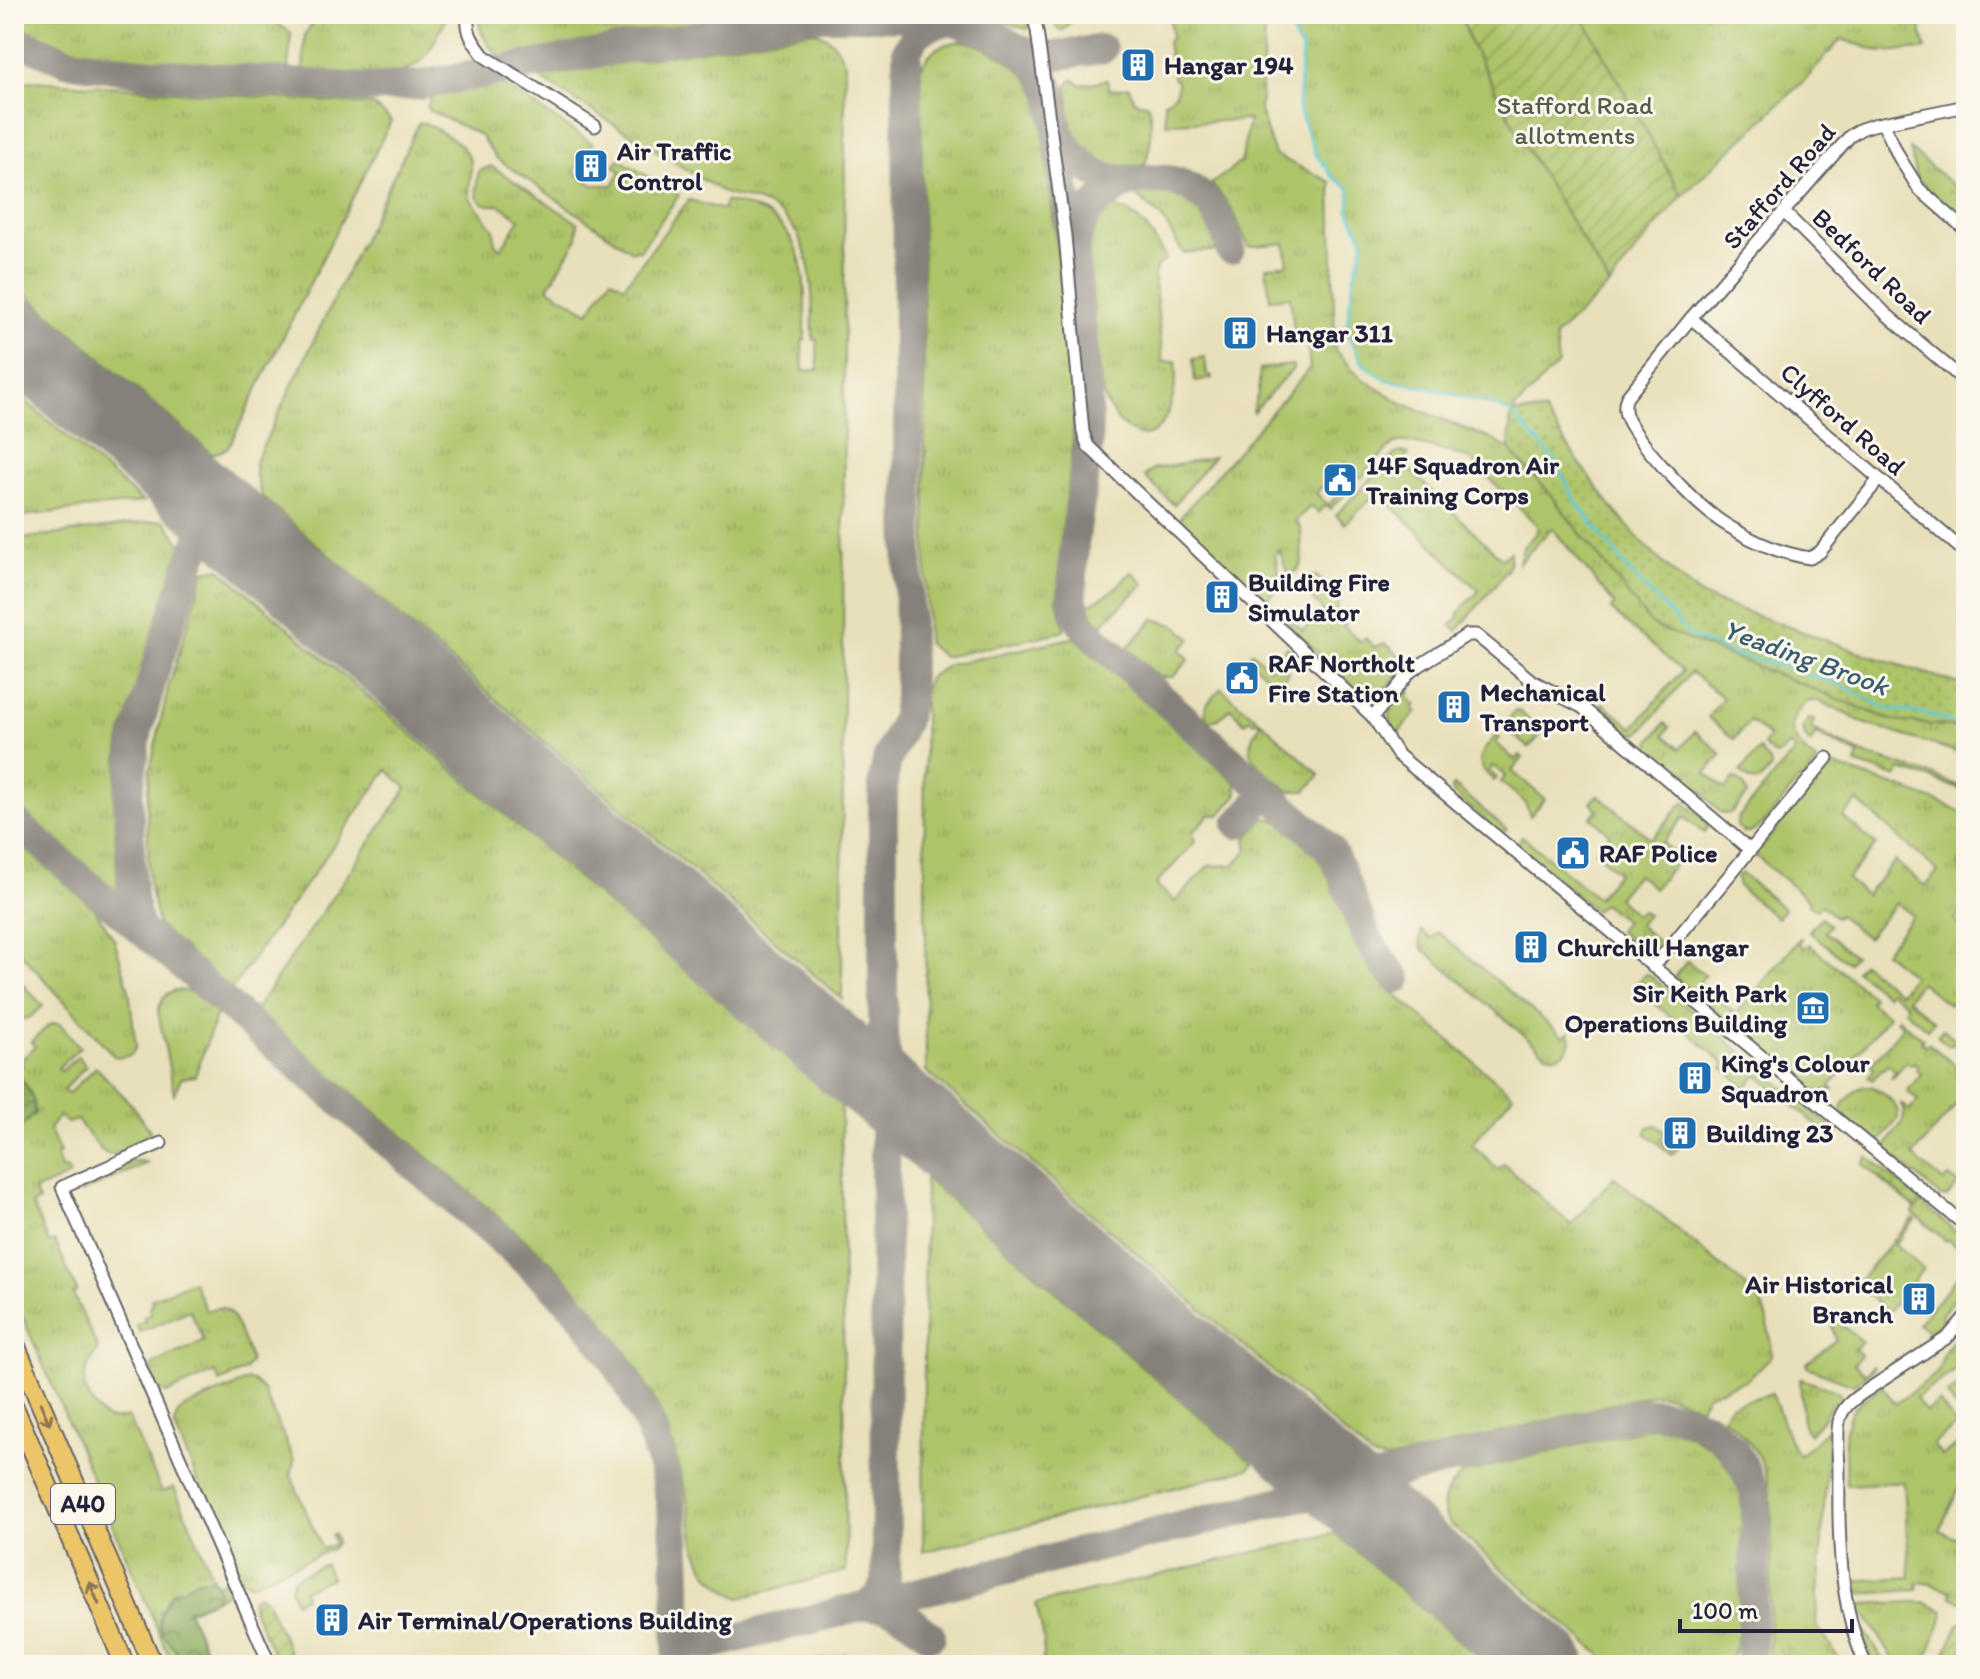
<svg xmlns="http://www.w3.org/2000/svg" width="1980" height="1679" font-family="Itim,sans-serif">
  <style>
    .grass { fill: url(#grass-tufts); stroke: #687352; stroke-width: 2; fill-rule: evenodd }
    .forest { fill: url(#forest-crowns); stroke: #56664c; stroke-width: 2 }
    .park { fill: url(#park-dots); stroke: #687352; stroke-width: 2 }
    .garden { fill: url(#garden-furrows); stroke: #687352; stroke-width: 2 }
    .lines { fill: none; stroke-linecap: round; stroke-linejoin: round }
    .stream { stroke: #5dcad3; stroke-width: 3 }
    .taxiway { stroke: #85817a; stroke-width: 30 }
    .runway { stroke: #85817a; stroke-width: 78 }
    .minor-casing { stroke: #676467; stroke-width: 15 }
    .trunk-casing { stroke: #676467; stroke-width: 22 }
    .minor { stroke: #fff; stroke-width: 11 }
    .trunk { stroke: #edc569; stroke-width: 18 }
    .oneway { stroke: #887452 }
    .labels { text-anchor: middle; stroke-width: 6; stroke-linejoin: round; paint-order: stroke }
    .shield { fill: #fbf7ec; stroke: #636270; stroke-width: 2 }
    .shield-label { font-size: 24px; font-weight: bold; fill: #22223b }
    .poi-label { font-size: 26px; font-weight: bold; fill: #22223b; stroke: #fbf7ec; text-anchor: start }
    .park-label { font-size: 26px; fill: #535b4b; stroke: #fbf7ec }
    .street-label { font-size: 26px; fill: #22223b; stroke: #fbf7ec }
    .water-label { font-size: 28px; font-style: italic; fill: #375d70; stroke: #fbf7ec }
  </style>
  <defs>
    <pattern id="grass-tufts" width="24" height="20" patternUnits="userSpaceOnUse" patternTransform="scale(2)"><rect width="24" height="20" fill="#adc469"/><path d="M3 7l-1-3M5 7V3M7 7l1-3M15 17l-1-3M17 17v-4M19 17l1-3" fill="none" stroke="#95a85c"/></pattern>
    <pattern id="forest-crowns" width="20" height="18" patternUnits="userSpaceOnUse" patternTransform="scale(2)"><rect width="20" height="18" fill="#8aaa5d"/><path d="M2 6a3 3 0 1 1 6 0M12 15a3 3 0 1 1 6 0" fill="none" stroke="#708a4e"/></pattern>
    <pattern id="park-dots" width="8" height="8" patternUnits="userSpaceOnUse" patternTransform="scale(2)"><rect width="8" height="8" fill="#adc469"/><path d="M2 2h.1M6 6h.1" fill="none" stroke="#95a85c" stroke-width="1.8" stroke-linecap="round"/></pattern>
    <pattern id="garden-furrows" width="10" height="10" patternUnits="userSpaceOnUse" patternTransform="scale(2)"><rect width="10" height="10" fill="#adc469"/><path d="M-1 1l2-2M0 10L10 0M9 11l2-2" fill="none" stroke="#95a85c"/></pattern>
  </defs>
  <rect width="100%" height="100%" fill="#fbf7ec"/>
  <filter id="ink" filterUnits="userSpaceOnUse"><feTurbulence type="fractalNoise" baseFrequency=".0125" numOctaves="2"/><feDisplacementMap in="SourceGraphic" scale="16" xChannelSelector="R" yChannelSelector="G"/><feConvolveMatrix kernelMatrix="1 2 1 2 8 2 1 2 1" color-interpolation-filters="sRGB"/></filter>
  <filter id="wash" filterUnits="userSpaceOnUse"><feTurbulence type="fractalNoise" baseFrequency=".006" numOctaves="4" result="noise"/><feDisplacementMap in="SourceGraphic" scale="32" xChannelSelector="R" yChannelSelector="G"/><feGaussianBlur stdDeviation="1.8" result="paint"/><feColorMatrix in="noise" values="0 0 0 0 0 0 0 0 0 0 0 0 0 0 0 0 0 1.4 0 .05"/><feComposite in="paint" operator="in"/></filter>
  <g filter="url(#wash)">
    <rect width="100%" height="100%" fill="#e8e0ba"/>
    <g class="grass">
      <polygon points="14,14 271,14 271,19 291,33 288,70 96,56 76,51 14,25"/>
      <path d="M315,14H448C441,28 434,46 424,58C399,86 336,75 303,72L305,34L314,22Z"/>
      <path d="M479,14H748L500,57C487,44 478,33 479,14Z"/>
      <polygon points="979,14 1026,14 1029,28 1026,29"/>
      <polygon points="1054,14 1128,14 1096,19 1095,16 1072,20 1065,29 1060,30 1056,27"/>
      <path d="M1169,14H1266L1260,112L1275,155L1331,182L1335,350L1360,377L1400,402L1493,440L1509,449L1545,488L1652,625L1894,721L1966,728V755L1866,724L1820,701H1809C1780,723 1792,742 1816,761V764L1802,781L1800,779L1797,782C1789,792 1760,834 1747,833C1743,833 1740,829 1737,826L1738,818L1795,751L1789,745L1779,755L1773,754L1763,745L1769,737L1750,721L1734,739L1708,717L1723,698L1691,672L1640,733L1634,735L1633,733L1627,732L1602,710L1603,703L1633,728L1682,671L1611,610L1615,605L1552,528L1519,563L1523,547L1537,532V525L1470,459C1460,455 1407,440 1399,442C1389,444 1368,470 1361,478L1345,463L1316,493L1328,505L1348,485L1352,488L1330,509L1325,505L1318,513L1311,506L1295,521L1301,528L1302,563L1299,568L1291,575L1287,571L1279,550L1275,555L1281,584L1263,604H1260L1185,532L1181,525L1180,517L1310,368L1307,339H1309V333H1300L1295,338L1290,297L1270,299L1266,267L1288,264L1285,243L1248,247C1240,223 1230,202 1211,184L1241,162L1249,120L1166,123L1164,101C1176,97 1178,92 1177,80H1174L1167,42L1172,37Z"/>
      <polygon points="1282,14 1460,14 1471,44 1528,151 1610,285 1555,336 1558,364 1511,413 1496,406 1413,384 1387,380 1363,364 1346,331 1354,276 1364,242 1349,210 1350,189 1333,177 1315,153 1298,107 1302,50"/>
      <polygon points="1581,14 1917,14 1926,49 1881,52 1841,39 1809,76 1682,196"/>
      <path d="M814,31C833,38 837,46 845,64L842,999L262,497L256,476L255,462L419,123H425C441,132 469,144 471,165C471,175 469,187 469,197L494,229L495,244L501,249L520,219L500,205C473,208 474,192 479,171L491,166L578,223L577,239L548,288L589,312L611,278L624,286L689,200L723,210L725,201C735,204 746,205 755,209C811,231 805,291 805,340L802,341L803,371L818,370L817,340H813C812,295 817,237 773,209C759,200 742,198 726,194L538,77Z"/>
      <path d="M963,41C987,46 1013,61 1029,80C1033,85 1036,92 1039,97L1074,395L1073,439L1057,600L1065,628L1061,632L943,657L927,643L921,69C929,48 943,43 963,41Z"/>
      <path d="M1073,79L1081,85L1107,80L1109,90L1129,87L1133,99L1139,103L1148,104C1153,125 1152,144 1145,164C1119,177 1084,156 1073,130C1068,117 1069,99 1067,86Z"/>
      <polygon points="34,81 374,105 391,121 229,446 222,451 212,454 14,283 14,83"/>
      <polygon points="500,83 592,143 574,172 593,185 613,185 621,171 614,166 619,159 679,195 640,250 632,251 496,158 480,135 428,110 427,107 432,97"/>
      <polygon points="1910,149 1966,196 1966,224 1918,180 1915,173"/>
      <path d="M1154,191C1190,195 1212,215 1222,250L1183,253L1162,218L1134,193Z"/>
      <path d="M1114,207C1139,212 1155,238 1166,259L1156,268L1154,276L1163,362L1176,361C1179,385 1165,456 1129,430C1118,423 1111,413 1106,402C1099,387 1100,369 1098,353C1095,320 1091,287 1088,254C1090,234 1097,218 1114,207Z"/>
      <polygon points="1205,357 1207,375 1211,375 1212,378 1195,382 1193,359"/>
      <polygon points="1293,365 1293,369 1253,412 1252,411 1258,393 1260,369"/>
      <polygon points="14,391 143,502 14,517"/>
      <polygon points="1401,452 1409,454 1402,462 1502,559 1510,552 1510,560 1507,571 1457,631 1451,625 1460,616 1458,613 1479,591 1378,492 1345,524 1336,515 1395,454"/>
      <polygon points="1213,457 1174,505 1147,479 1145,476 1153,469 1183,464"/>
      <path d="M164,520L184,547L122,733C112,787 115,839 118,893L14,804V540Z"/>
      <path d="M219,568L841,1105L846,1571L740,1598C688,1571 697,1538 685,1490C677,1459 668,1426 653,1397C627,1345 590,1303 550,1261L255,1010L407,788L387,770L231,990L158,925L149,883L147,805L150,769L168,689L204,571Z"/>
      <polygon points="1132,572 1144,584 1101,625 1092,615 1088,605 1111,592"/>
      <polygon points="1316,576 1340,597 1336,610 1347,621 1344,626 1361,642 1365,638 1374,647 1385,643 1402,658 1403,669 1374,702 1368,702 1276,612 1278,607 1303,631 1323,610 1301,587 1295,592 1294,590 1308,577"/>
      <polygon points="1154,619 1177,626 1191,639 1180,650 1189,659 1173,677 1158,677 1127,648"/>
      <path d="M1076,637L1235,780L1238,794L1220,815H1209L1193,832L1195,842L1156,884L1175,902L1208,866L1234,865L1248,849L1246,839L1265,818C1324,826 1344,924 1370,968C1380,985 1400,998 1415,1011C1447,1039 1480,1067 1513,1095L1472,1144L1498,1169L1504,1164L1571,1225L1614,1177L1755,1294C1769,1312 1769,1334 1772,1356L1748,1379L1707,1395L1700,1407L1671,1396L1653,1394L1402,1457L1387,1460L1373,1458L926,1071L924,690L928,678L948,665Z"/>
      <polygon points="1287,647 1294,654 1283,666 1289,672 1277,685 1247,658 1252,652 1269,667"/>
      <path d="M1221,688L1252,715L1256,717L1320,775L1306,791H1289C1266,771 1233,755 1261,724L1257,720L1254,722L1250,719L1245,723L1230,708L1219,719L1209,721L1206,718L1205,706Z"/>
      <path d="M1406,689L1411,692L1407,697L1416,705L1413,709L1417,712L1397,734C1392,726 1387,718 1392,708L1390,706Z"/>
      <polygon points="1515,711 1519,711 1543,732 1529,748 1505,727 1505,723"/>
      <path d="M1808,719L1814,720L1811,729L1861,753L1935,776L1966,789V792L1933,779L1900,770L1898,777L1856,764L1859,755L1816,734L1811,743C1803,737 1801,728 1808,719Z"/>
      <path d="M1665,723L1670,727L1664,735L1680,749L1695,731L1722,754L1706,773L1725,789L1735,778L1743,784L1747,795L1731,813L1722,814L1705,797L1703,792C1687,784 1680,777 1669,764L1662,762L1650,751L1651,740Z"/>
      <path d="M1496,736L1500,738L1496,743L1515,760L1520,755L1523,758L1512,771L1545,799L1530,816L1525,802L1501,782L1505,776L1493,766L1489,771L1497,778L1494,781C1472,762 1479,755 1496,736Z"/>
      <polygon points="1759,750 1770,762 1771,768 1759,782 1751,781 1740,772"/>
      <path d="M1829,766H1835C1879,781 1924,794 1966,814V854L1957,865L1966,873V907L1955,921L1966,931V984L1949,1005L1920,982L1907,999L1934,1021L1927,1029L1904,1009L1907,1005L1890,991L1886,995L1856,970L1862,963L1899,993L1913,976L1884,952L1913,916L1896,903L1867,938L1839,915L1836,918L1821,905L1816,910L1809,904L1810,901L1755,855ZM1857,801L1938,871L1925,886L1895,861L1866,895L1847,879L1876,845L1843,817Z"/>
      <polygon points="1454,785 1507,830 1503,832 1498,831 1453,793 1452,787"/>
      <polygon points="1598,795 1651,839 1684,802 1709,824 1704,833 1684,817 1662,843 1680,858 1654,888 1637,874 1617,898 1636,915 1641,910 1647,915 1639,925 1662,945 1655,953 1643,952 1618,930 1625,921 1603,903 1595,911 1519,847 1518,843 1522,836 1597,898 1618,872 1595,852 1610,834 1591,818 1598,810 1591,803"/>
      <polygon points="14,838 94,908 114,939 129,990 136,1047 131,1055 121,1057 114,1056 14,946"/>
      <polygon points="1741,873 1784,909 1777,918 1739,887 1737,877"/>
      <polygon points="1821,917 1830,925 1825,932 1854,956 1848,963 1809,931"/>
      <path d="M1421,930L1431,939L1438,932L1564,1037L1569,1032L1571,1041C1567,1054 1559,1058 1546,1054L1423,949L1420,942Z"/>
      <polygon points="1800,938 1802,939 1799,943 1805,948 1809,944 1873,997 1870,1002 1889,1016 1830,1086 1834,1090 1820,1092 1813,1091 1674,977 1687,961 1705,975 1699,983 1736,1014"/>
      <polygon points="1648,974 1837,1132 1832,1138 1757,1075 1746,1087 1723,1068 1725,1064 1651,1000 1649,1001 1639,993 1645,985 1642,982 1638,986 1636,984 1644,975"/>
      <polygon points="14,975 43,1006 29,1018 14,1020"/>
      <path d="M175,990L194,992L217,1013L195,1076L181,1078L174,1094L158,1011C161,1000 165,994 175,990Z"/>
      <path d="M1898,1018L1923,1039L1921,1042L1926,1046L1928,1043L1960,1069L1956,1074L1966,1082V1093L1913,1156L1944,1182L1949,1177L1959,1184L1947,1197H1941L1889,1153L1886,1148C1892,1129 1911,1125 1901,1104L1910,1110L1918,1100L1907,1091L1921,1074L1916,1069L1919,1066L1914,1062L1911,1065L1906,1062L1892,1078L1891,1077L1896,1071L1888,1064L1872,1080L1868,1077L1874,1069L1871,1065L1903,1026L1896,1020Z"/>
      <path d="M55,1023L60,1024L80,1047L58,1068L62,1071L78,1056L86,1066L63,1090L68,1094L96,1067L129,1102L149,1129L151,1135L147,1140L113,1155L107,1154L101,1150L77,1120L67,1123L59,1116L49,1129L60,1153L56,1155L62,1170L67,1169L70,1175L34,1191L39,1201L32,1204L49,1243L55,1241L77,1291L73,1294L98,1349C84,1372 77,1383 95,1407C98,1411 103,1419 109,1419C114,1420 123,1418 128,1417L162,1492L174,1487L216,1584L228,1579L233,1591L188,1611L212,1665H173L14,1297V1074L22,1066L19,1062L35,1047L31,1042L49,1025Z"/>
      <polygon points="1943,1029 1966,1048 1966,1061 1956,1052 1959,1048 1953,1043 1949,1046 1937,1036"/>
      <path d="M1871,1086C1883,1092 1899,1103 1898,1118L1881,1140L1872,1141C1864,1134 1840,1120 1842,1108C1842,1105 1846,1101 1849,1098C1856,1089 1860,1086 1871,1086Z"/>
      <polygon points="1657,1125 1666,1133 1661,1140 1671,1149 1677,1142 1680,1145 1672,1155 1646,1133 1648,1127"/>
      <polygon points="1868,1157 1966,1240 1966,1254 1948,1239 1946,1241 1913,1213 1916,1209 1863,1164"/>
      <polygon points="133,1161 142,1161 147,1163 81,1193 83,1185 87,1181"/>
      <polygon points="925,1178 1253,1463 1248,1469 923,1552"/>
      <polygon points="1913,1218 1915,1220 1895,1244 1923,1269 1888,1312 1856,1284"/>
      <polygon points="1966,1266 1966,1295 1964,1297 1955,1298 1942,1314 1941,1326 1928,1333 1918,1324"/>
      <path d="M193,1281L206,1311C212,1309 218,1306 225,1309C236,1315 246,1349 251,1361L245,1370L220,1382L215,1372L168,1393C155,1391 148,1377 153,1364L204,1341L190,1310L140,1332L136,1325L145,1321L144,1316L151,1313L149,1307L153,1305L151,1299Z"/>
      <polygon points="1828,1313 1862,1342 1855,1349 1861,1355 1854,1364 1865,1374 1873,1366 1874,1368 1854,1385 1807,1367 1807,1363 1836,1340"/>
      <path d="M1954,1340L1966,1357V1373L1961,1366L1916,1398L1926,1412L1939,1402L1957,1426L1933,1444L1942,1456L1966,1439L1964,1454L1966,1474L1939,1530L1961,1540L1966,1530V1604L1950,1595L1951,1591L1931,1584L1918,1582L1917,1590L1860,1594L1853,1588L1852,1581L1910,1577L1904,1482L1846,1485C1846,1463 1840,1424 1855,1407C1862,1399 1873,1393 1882,1386L1895,1404L1936,1374L1940,1367L1944,1352Z"/>
      <polygon points="1800,1379 1837,1391 1841,1396 1840,1402 1831,1405 1825,1416 1809,1434 1803,1426"/>
      <path d="M248,1380L253,1381L263,1390L294,1460L291,1476L322,1549L335,1544L331,1535L334,1534L337,1542L332,1549L253,1583H249L240,1578L175,1428C174,1420 177,1413 184,1408Z"/>
      <polygon points="1966,1381 1966,1401 1956,1408 1947,1395"/>
      <path d="M1772,1393L1789,1439L1799,1456L1827,1430L1829,1435L1816,1624L1843,1665H1769C1769,1632 1770,1599 1771,1566C1772,1504 1779,1458 1722,1417L1731,1405Z"/>
      <path d="M1662,1425L1689,1435L1716,1450L1731,1473L1743,1498L1738,1635L1734,1653L1726,1665H1612L1450,1524C1436,1504 1447,1488 1463,1473Z"/>
      <polygon points="1335,1533 1487,1665 1042,1665 1044,1639 1036,1604"/>
      <polygon points="325,1564 331,1578 303,1590 305,1597 295,1602 290,1587 294,1578"/>
      <polygon points="1916,1602 1924,1602 1943,1611 1941,1622 1929,1653 1933,1665 1897,1665 1867,1617 1860,1612 1861,1604"/>
      <polygon points="1863,1627 1886,1665 1873,1665 1860,1629"/>
      <polygon points="846,1654 846,1665 802,1665"/>
    </g>
    <g class="forest">
      <path d="M18,1076C29,1088 34,1097 35,1113L23,1125L14,1141V1079Z"/>
      <path d="M211,1578L218,1587V1594L214,1599L188,1611L212,1665L180,1664L175,1658L176,1649C161,1636 153,1622 165,1605C169,1600 169,1593 176,1590C178,1589 180,1590 182,1589C186,1587 188,1583 193,1582C198,1579 205,1580 211,1578Z"/>
    </g>
    <path class="park" d="M1545,412C1590,480 1637,550 1704,597L1874,657L1966,686V728L1894,721L1652,625L1545,488L1509,449L1511,413Z"/>
    <g class="garden">
      <polygon points="1460,14 1581,14 1682,196 1637,249 1610,285 1528,151 1471,44"/>
      <polygon points="1868,1157 1922,1202 1916,1209 1863,1164"/>
      <polygon points="259,1595 266,1599 295,1665 278,1665 252,1607 252,1599"/>
      <path d="M1962,1622H1966C1966,1636 1968,1655 1953,1661L1949,1659L1946,1652L1958,1625Z"/>
    </g>
    <g class="lines">
      <polyline class="stream" points="1282,14 1302,50 1298,107 1315,153 1333,177 1350,189 1349,210 1364,242 1354,276 1346,331 1363,364 1387,380 1413,384 1496,406 1511,413 1553,458 1577,503 1629,571 1691,636 1734,655 1778,665 1839,684 1888,709 1928,714 1959,725 1966,725"/>
      <g class="taxiway">
        <path d="M14,39L66,61L139,72L365,88L419,85L805,16H875L914,17L950,21L990,32L1015,47L1037,67L1043,75L1052,94L1075,258L1087,385L1088,446L1074,545L1072,595L1075,610L1082,624L1096,639L1329,848C1347,878 1354,912 1370,942C1378,956 1387,967 1397,979"/>
        <polyline points="1017,48 1045,57 1102,49"/>
        <path d="M1060,134C1072,155 1086,172 1110,178C1129,182 1148,178 1167,180C1201,184 1224,217 1230,249"/>
        <path d="M1076,246C1079,212 1104,193 1134,180"/>
        <path d="M14,821L487,1228C516,1253 547,1278 573,1306C624,1364 661,1435 672,1512C679,1562 677,1615 677,1665"/>
        <polyline points="1238,824 1268,791"/>
        <polyline points="139,929 132,899 128,795 137,734 154,673 190,562 199,541 212,532 223,530 233,530 248,537"/>
        <path d="M854,1067C872,1081 883,1095 884,1118"/>
        <path d="M938,1137C904,1107 888,1082 883,1036V781L887,760L905,720L909,698L907,51C916,30 927,25 948,22"/>
        <path d="M1279,1434C1301,1453 1315,1478 1286,1500"/>
        <polyline points="1322,1471 1341,1481 1357,1483 1646,1412 1676,1415 1708,1426 1734,1450 1744,1468 1754,1491 1756,1514 1751,1665"/>
        <path d="M863,1606C876,1603 881,1593 886,1582L885,1133L889,1125L903,1118L923,1124"/>
        <path d="M871,1606C899,1607 910,1620 931,1636"/>
        <path d="M677,1641L709,1645L1302,1496C1349,1495 1364,1509 1399,1537"/>
      </g>
      <polyline class="runway" points="14,335 248,537 854,1067 923,1124 1547,1665"/>
    </g>
  </g>
  <g filter="url(#ink)">
    <g class="lines">
      <defs>
        <g id="minor">
          <path d="M468,14C466,34 473,41 484,56L595,126"/>
          <polyline points="1033,14 1037,31 1065,236 1083,432 1088,446 1373,717 1397,754 1966,1226"/>
          <polyline points="1883,123 1899,157 1919,189 1966,230"/>
          <polyline points="1785,213 1886,314 1966,382"/>
          <polyline points="1691,318 1966,553"/>
          <path d="M1879,479L1820,552L1810,558C1784,554 1758,544 1735,530C1728,526 1721,522 1715,517C1691,499 1636,442 1626,415C1624,408 1624,403 1627,397L1691,318L1850,136L1861,129L1873,125L1966,106"/>
          <polyline points="1373,717 1411,671 1467,635 1476,635 1532,681 1582,707 1750,850"/>
          <polyline points="1653,967 1827,758"/>
          <polyline points="161,1143 62,1187 270,1665"/>
          <path d="M1866,1665C1839,1607 1838,1535 1839,1472C1839,1456 1836,1438 1839,1422C1841,1409 1851,1401 1861,1394L1948,1337L1966,1316"/>
        </g>
        <g id="trunk">
          <polyline points="14,1342 153,1665"/>
          <polyline points="14,1407 125,1665"/>
        </g>
      </defs>
      <use href="#minor" class="minor-casing"/>
      <use href="#trunk" class="trunk-casing"/>
      <use href="#minor" class="minor"/>
      <use href="#trunk" class="trunk"/>
    </g>
    <defs><path id="oneway-shaft" d="M-6 0H5M1.5-3L5.5 0L1.5 3" fill="none" stroke-width="1.6" stroke-linecap="round" stroke-linejoin="round" transform="scale(2)"/></defs>
    <g class="oneway">
      <use href="#oneway-shaft" transform="translate(45 1414) rotate(67)"/>
      <use href="#oneway-shaft" transform="translate(94 1593) rotate(-113)"/>
    </g>
  </g>
  <defs>
    <symbol id="building-square" viewBox="-11 -11 22 22"><rect x="-9" y="-9" width="18" height="18" rx="4" fill="#1f6fb2" stroke="#fbf7ec"/><path d="M-4-6H4V6H1V3H-1V6H-4ZM-2.5-4.3h1.7v1.8h-1.7ZM.8-4.3h1.7v1.8H.8ZM-2.5-1h1.7V.8h-1.7ZM.8-1h1.7V.8H.8Z" fill="#fff"/></symbol>
    <symbol id="civic-square" viewBox="-11 -11 22 22"><rect x="-9" y="-9" width="18" height="18" rx="4" fill="#1f6fb2" stroke="#fbf7ec"/><path d="M-.6-6.5H3V-4.5H.6V-3L4-1V1h2V6H-6V1h2V-1L-.6-3ZM-1.2 2.5V6h2.4V2.5Z" fill="#fff"/></symbol>
    <symbol id="museum-square" viewBox="-11 -11 22 22"><rect x="-9" y="-9" width="18" height="18" rx="4" fill="#1f6fb2" stroke="#fbf7ec"/><path d="M0-6L6-3V-2H-6V-3ZM-5-1h2V3h-2ZM-1-1h2V3h-2ZM3-1h2V3H3ZM-6 4H6V6H-6Z" fill="#fff"/></symbol>
  </defs>
  <g fill-rule="evenodd">
    <use href="#building-square" x="1118" y="45" width="40" height="40"/>
    <use href="#building-square" x="571" y="146" width="40" height="40"/>
    <use href="#building-square" x="1220" y="313" width="40" height="40"/>
    <use href="#civic-square" x="1320" y="460" width="40" height="40"/>
    <use href="#building-square" x="1202" y="577" width="40" height="40"/>
    <use href="#civic-square" x="1222" y="658" width="40" height="40"/>
    <use href="#building-square" x="1434" y="687" width="40" height="40"/>
    <use href="#civic-square" x="1553" y="833" width="40" height="40"/>
    <use href="#building-square" x="1511" y="927" width="40" height="40"/>
    <use href="#museum-square" x="1793" y="988" width="40" height="40"/>
    <use href="#building-square" x="1675" y="1058" width="40" height="40"/>
    <use href="#building-square" x="1660" y="1113" width="40" height="40"/>
    <use href="#building-square" x="1899" y="1279" width="40" height="40"/>
    <use href="#building-square" x="312" y="1600" width="40" height="40"/>
  </g>
  <g class="labels">
    <rect class="shield" x="51" y="1484" width="64" height="40" rx="6"/>
    <g class="shield-label">
      <text x="83" y="1512">A40</text>
    </g>
    <g class="poi-label">
      <text x="1164" y="74">Hangar 194</text>
      <text x="617" y="160">Air Traffic<tspan x="617" dy="30">Control</tspan></text>
      <text x="1266" y="342">Hangar 311</text>
      <text x="1366" y="474">14F Squadron Air<tspan x="1366" dy="30">Training Corps</tspan></text>
      <text x="1248" y="591">Building Fire<tspan x="1248" dy="30">Simulator</tspan></text>
      <text x="1268" y="672">RAF Northolt<tspan x="1268" dy="30">Fire Station</tspan></text>
      <text x="1480" y="701">Mechanical<tspan x="1480" dy="30">Transport</tspan></text>
      <text x="1599" y="862">RAF Police</text>
      <text x="1557" y="956">Churchill Hangar</text>
      <text x="1787" y="1002" text-anchor="end">Sir Keith Park<tspan x="1787" dy="30">Operations Building</tspan></text>
      <text x="1721" y="1072">King's Colour<tspan x="1721" dy="30">Squadron</tspan></text>
      <text x="1706" y="1142">Building 23</text>
      <text x="1893" y="1293" text-anchor="end">Air Historical<tspan x="1893" dy="30">Branch</tspan></text>
      <text x="358" y="1629">Air Terminal/Operations Building</text>
    </g>
    <g class="park-label">
      <text x="1575" y="114">Stafford Road<tspan x="1575" dy="30">allotments</tspan></text>
    </g>
    <g class="street-label">
      <text transform="translate(1779 186) rotate(-49)" y="9">Stafford Road</text>
      <text transform="translate(1872 266) rotate(44)" y="9">Bedford Road</text>
      <text transform="translate(1843 419) rotate(41)" y="9">Clyfford Road</text>
    </g>
    <g class="water-label">
      <text transform="translate(1806 657) rotate(20)" y="10">Yeading Brook</text>
    </g>
  </g>
  <rect width="1980" height="1679" fill="none" stroke="#fbf7ec" stroke-width="48"/>
  <path d="M1680 1619v12h172v-12" fill="none" stroke="#22223b" stroke-width="4"/>
  <text x="1692" y="1619" font-size="24" fill="#22223b" stroke="#fbf7ec" stroke-width="6" paint-order="stroke">100 m</text>
</svg>
